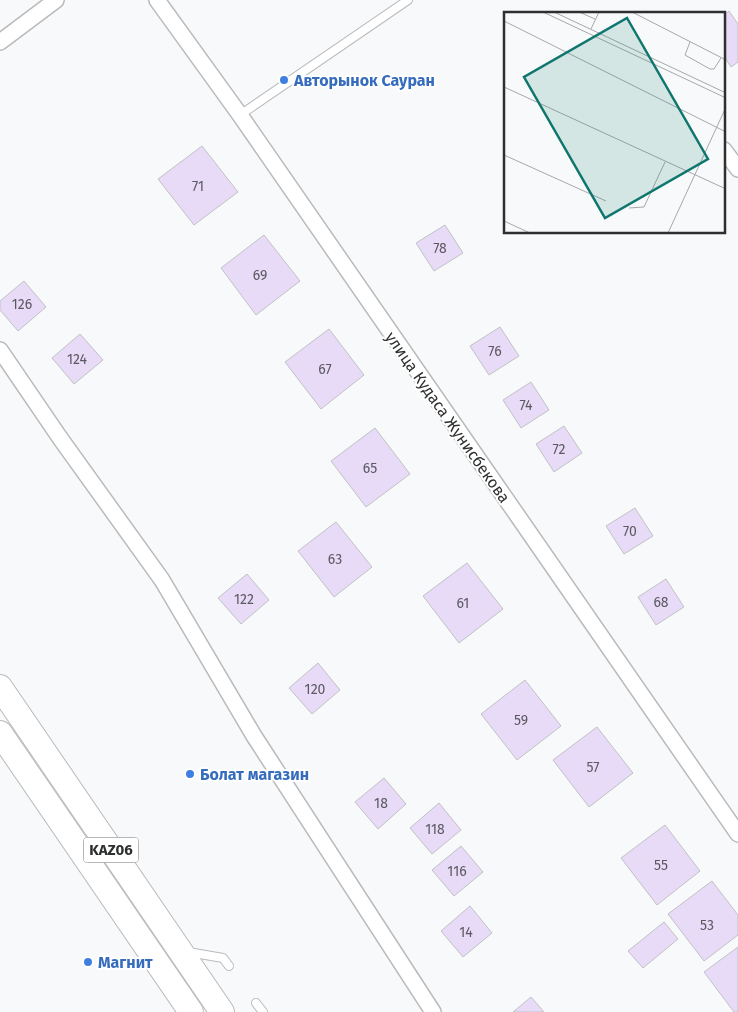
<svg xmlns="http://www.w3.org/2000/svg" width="738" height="1012" font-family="'Fira Sans',sans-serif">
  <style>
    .building { fill: #e7dbf8; stroke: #c2c1c4 }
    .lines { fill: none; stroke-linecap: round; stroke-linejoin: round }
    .lane-casing { stroke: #b9babc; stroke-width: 10 }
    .street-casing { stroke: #b9babc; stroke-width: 18 }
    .primary-casing { stroke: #b9babc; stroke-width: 26 }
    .lane { stroke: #fff; stroke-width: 8 }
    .street { stroke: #fff; stroke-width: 15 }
    .primary { stroke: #fff; stroke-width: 24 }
    .shop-dot { fill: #3f7fe0; stroke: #fff; stroke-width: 2 }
    .labels { text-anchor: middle; stroke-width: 4; stroke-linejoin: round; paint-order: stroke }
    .number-label { font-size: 14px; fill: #5c5a61 }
    .shield { fill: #fff; stroke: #6d6d6d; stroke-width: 1 }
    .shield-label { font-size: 15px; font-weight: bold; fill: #2e2f2f }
    .shop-label { font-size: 16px; font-weight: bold; fill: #366cbe; stroke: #fff; text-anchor: start }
    .street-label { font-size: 16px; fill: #2e2f2f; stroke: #fff }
    .inset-road { fill: none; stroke: #a7a8a9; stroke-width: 1 }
    .view { fill: #0f766e; fill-opacity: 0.15; stroke: #0f766e; stroke-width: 2.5 }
    .inset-edge { fill: none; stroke: #2e2f2f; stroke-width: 2.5 }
  </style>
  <rect width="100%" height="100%" fill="#f7f9fa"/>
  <g class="building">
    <polygon points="729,11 738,24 738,62 731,67 724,56 724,15"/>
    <polygon points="202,146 238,192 194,225 158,179"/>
    <polygon points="445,225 463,253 434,271 416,243"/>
    <polygon points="264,235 300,281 256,315 221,268"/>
    <polygon points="24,281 46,307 18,331 0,310 0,301"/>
    <polygon points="500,327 519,356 489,375 470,346"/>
    <polygon points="329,329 364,375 321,409 285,362"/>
    <polygon points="80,334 103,360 74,384 52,358"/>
    <polygon points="531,382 549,410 521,428 503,400"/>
    <polygon points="564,426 582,453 554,472 536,444"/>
    <polygon points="375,428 410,474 366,507 331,461"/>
    <polygon points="635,508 653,536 624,554 606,526"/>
    <polygon points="336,522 372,567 334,597 298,551"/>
    <polygon points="467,563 503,609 459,643 423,596"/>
    <polygon points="247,574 269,600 241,624 218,598"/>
    <polygon points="666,579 684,607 656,625 638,597"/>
    <polygon points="318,663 340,690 312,714 289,688"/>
    <polygon points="525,680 561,726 517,760 481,714"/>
    <polygon points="597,727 633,773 589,807 553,760"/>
    <polygon points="384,778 406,804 378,829 355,802"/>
    <polygon points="439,803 461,830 432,854 410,828"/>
    <polygon points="665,825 700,871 657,905 621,858"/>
    <polygon points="461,846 483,872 454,896 432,870"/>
    <polygon points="712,881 738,915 738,935 704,961 668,914"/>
    <polygon points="470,906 492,933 463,957 441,931"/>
    <polygon points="664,922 678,939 643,968 628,951"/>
    <polygon points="738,947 738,1012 734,1012 704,972"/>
    <polygon points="531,997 544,1012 513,1012"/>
  </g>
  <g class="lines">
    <defs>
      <g id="lane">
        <polyline points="240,115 408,0"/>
        <polyline points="188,952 223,958 229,966"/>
        <polyline points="256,1003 263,1012"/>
      </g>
      <g id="street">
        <polyline points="157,0 240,115 738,834"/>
        <polyline points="0,42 56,0"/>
        <polyline points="724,150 738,169"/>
        <polyline points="0,350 60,438 162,580 254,736 433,1012"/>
      </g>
      <g id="primary">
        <polyline points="0,687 222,1012"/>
        <polyline points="0,733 191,1012"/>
      </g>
    </defs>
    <use href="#lane" class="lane-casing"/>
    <use href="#street" class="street-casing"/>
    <use href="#primary" class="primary-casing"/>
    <use href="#lane" class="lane"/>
    <use href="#street" class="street"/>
    <use href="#primary" class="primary"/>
  </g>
  <g class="shop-dot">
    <circle cx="284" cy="80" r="5"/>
    <circle cx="190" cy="774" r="5"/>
    <circle cx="88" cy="962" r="5"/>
  </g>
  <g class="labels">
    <g class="number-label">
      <text x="198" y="191">71</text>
      <text x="440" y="253">78</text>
      <text x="260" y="280">69</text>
      <text x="22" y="309">126</text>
      <text x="495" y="356">76</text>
      <text x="77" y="364">124</text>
      <text x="325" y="374">67</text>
      <text x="526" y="410">74</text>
      <text x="559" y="454">72</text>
      <text x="370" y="473">65</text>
      <text x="630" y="536">70</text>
      <text x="335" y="564">63</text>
      <text x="244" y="604">122</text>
      <text x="661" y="607">68</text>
      <text x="463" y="608">61</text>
      <text x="315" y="694">120</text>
      <text x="521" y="725">59</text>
      <text x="593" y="772">57</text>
      <text x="381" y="808">18</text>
      <text x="435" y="834">118</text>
      <text x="661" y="870">55</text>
      <text x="457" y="876">116</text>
      <text x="707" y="930">53</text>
      <text x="466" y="937">14</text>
    </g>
    <rect class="shield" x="83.5" y="837.5" width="55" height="25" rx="4"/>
    <g class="shield-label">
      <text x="111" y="855">KАZ06</text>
    </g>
    <g class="shop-label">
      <text x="294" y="86">Авторынок Сауран</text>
      <text x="200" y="780">Болат магазин</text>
      <text x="98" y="968">Магнит</text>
    </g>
    <g class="street-label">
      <text transform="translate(448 417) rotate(55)" y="6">улица Кудаса Жунисбекова</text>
    </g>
  </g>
  <g transform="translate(504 12)">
    <rect width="221" height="221" fill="#f7f9fa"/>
    <path class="inset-road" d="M39,0L222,86M50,0L222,81M75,0L91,7M128,0L222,48M0,9L222,120M87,17L95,0M186,30L181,43L206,57H210L217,46M0,75L222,177M0,143L102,189M125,196L140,195L161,150M0,209L26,221M164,221L222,95"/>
    <path class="view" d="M123,6L204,147L101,206L20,65Z"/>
    <rect width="221" height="221" class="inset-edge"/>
  </g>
</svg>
